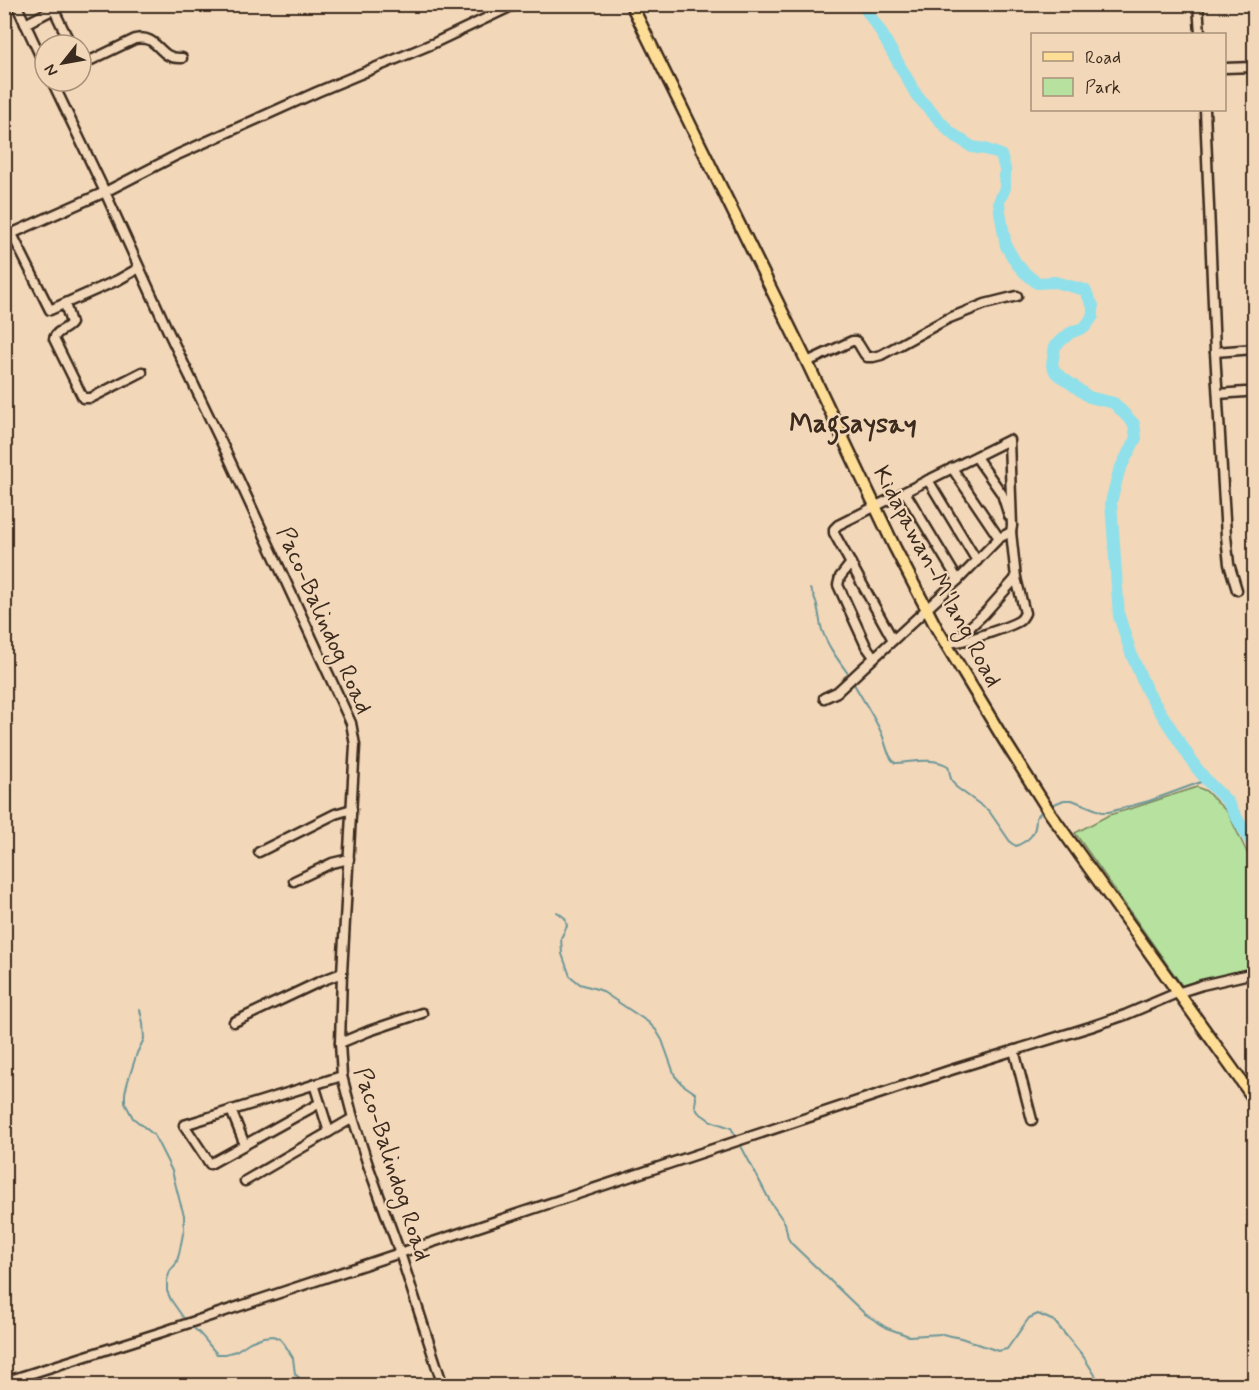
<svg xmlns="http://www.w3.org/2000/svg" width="1259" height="1390" font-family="Mynerve,sans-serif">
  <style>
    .green { fill: #b6e19e; stroke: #78865e; stroke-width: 1.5 }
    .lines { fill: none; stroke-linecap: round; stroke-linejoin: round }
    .stream { stroke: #6d9798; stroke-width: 2 }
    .river { stroke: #8fe0ea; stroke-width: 12 }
    .minor-casing { stroke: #3b2a1e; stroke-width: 13 }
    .major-casing { stroke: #3b2a1e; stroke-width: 15 }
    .minor { stroke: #f2d7b9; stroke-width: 8 }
    .major { stroke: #fedd96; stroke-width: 10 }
    .labels { text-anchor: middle; stroke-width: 4.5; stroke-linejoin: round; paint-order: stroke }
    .street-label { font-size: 24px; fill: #3b2a1e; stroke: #f2d7b9 }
    .quarter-label { font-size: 27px; font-weight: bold; fill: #3b2a1e; stroke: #f2d7b9 }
  </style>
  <rect width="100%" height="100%" fill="#f2d7b9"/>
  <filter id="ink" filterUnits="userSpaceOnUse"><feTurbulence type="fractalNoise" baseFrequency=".0167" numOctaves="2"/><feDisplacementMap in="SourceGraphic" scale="12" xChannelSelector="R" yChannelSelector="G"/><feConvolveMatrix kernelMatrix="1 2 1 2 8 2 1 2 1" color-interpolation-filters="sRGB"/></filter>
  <g filter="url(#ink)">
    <polygon class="green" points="1197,787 1206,791 1228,813 1254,867 1254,967 1183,987 1075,833 1109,815 1133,808"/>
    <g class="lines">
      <g class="stream">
        <path d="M810,589C819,602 818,616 822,630C828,647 839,661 849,675"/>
        <path d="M854,684C863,700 873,715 881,732C886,742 886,755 895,763C913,762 932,757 948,766L951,779L956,787L989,811L1011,843L1016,846C1030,840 1036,834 1036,818L1041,812"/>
        <polyline points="1052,805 1064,800 1072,800 1102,812 1109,812 1149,801 1201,782 1208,782"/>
        <polyline points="557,912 565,918 567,926 561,938 562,954 570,976 580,984 600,990 648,1022 656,1030 662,1040 675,1076 682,1084 695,1093 696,1098 695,1106 698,1112 711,1121 731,1128 737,1138"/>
        <polyline points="140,1010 143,1023 144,1039 137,1053 128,1081 125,1093 125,1103 133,1118 154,1135 172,1171 180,1202 184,1215 184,1229 179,1254 176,1264 170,1271 167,1280 167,1291 171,1300 185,1320"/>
        <polyline points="740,1144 771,1203 785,1223 788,1238 791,1243 865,1314 887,1328 909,1336 942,1334 961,1338 998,1351 1007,1349 1029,1318 1038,1314 1054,1321 1083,1356 1102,1386"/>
        <path d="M192,1327C203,1334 208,1345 217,1354H225L236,1351L250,1342L263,1337L273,1336L280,1339L285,1345L293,1358L295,1374L308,1386"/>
      </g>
      <polyline class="river" points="862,4 879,29 917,96 950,132 972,147 985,149 1001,155 1005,169 1005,188 999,202 1000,212 1006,246 1016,263 1024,272 1037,283 1055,282 1085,290 1093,306 1093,316 1085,327 1070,333 1055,346 1052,365 1056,373 1089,397 1114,403 1134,424 1136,438 1119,471 1111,502 1119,616 1132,656 1147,691 1195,766 1208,782 1227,801 1254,847"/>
      <defs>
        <g id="minor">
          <polyline points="16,4 45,66"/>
          <polyline points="1198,4 1200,34"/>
          <polyline points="54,10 71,45"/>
          <polyline points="25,24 64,4"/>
          <path d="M81,65L135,39C160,34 157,60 182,58"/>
          <polyline points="1224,68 1254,67"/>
          <polyline points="52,81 105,192 168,331 227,454 351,723 355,745 342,973 340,1043 342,1076 353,1118 368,1165 400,1253 443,1386"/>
          <polyline points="1205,110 1215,352 1226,536 1229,564 1237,590"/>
          <polyline points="12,234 50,310 118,280 139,268"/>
          <polyline points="4,237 105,192 177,155 317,92 432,44 516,4"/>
          <path d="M65,304L71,323C67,330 56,330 54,339L83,398H91L142,372"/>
          <polyline points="1215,352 1254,349"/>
          <path d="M807,362L852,341H856C861,346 862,352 867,357H873L881,355L947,319L985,304L1017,296"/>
          <polyline points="1218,394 1245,392"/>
          <polyline points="976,457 1002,494 1009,516"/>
          <polyline points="952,468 999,538"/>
          <polyline points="928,480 977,561"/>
          <polyline points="905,492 958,580"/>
          <polyline points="851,563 840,577 838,585 866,646 874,657"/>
          <path d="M893,640L834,533V529L838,525L1009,440L1012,526L1011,532L1016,578L1025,613C1023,617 1022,619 1019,621C1011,626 963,643 954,642"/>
          <polyline points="954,642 984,614 1016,578"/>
          <polyline points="824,698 837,692 958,580 999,538 1011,532"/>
          <polyline points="259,852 335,814 352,809"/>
          <polyline points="294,881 332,863 349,859"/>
          <polyline points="234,1022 321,981 342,973"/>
          <polyline points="340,1043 369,1031 422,1013"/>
          <polyline points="1014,1050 1032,1120"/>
          <polyline points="314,1084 329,1132"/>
          <polyline points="320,1103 210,1164 184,1125 342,1076"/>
          <polyline points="231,1110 245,1145"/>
          <polyline points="245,1181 353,1118"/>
          <polyline points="4,1382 162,1332 951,1070 1090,1027 1125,1015 1177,993 1202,985 1254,973"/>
        </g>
        <polyline id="major" points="631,4 807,362 894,546 937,629 1004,740 1050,813 1254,1099"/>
      </defs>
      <use href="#minor" class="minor-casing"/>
      <use href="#major" class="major-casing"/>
      <use href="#minor" class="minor"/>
      <use href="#major" class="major"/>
    </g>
  </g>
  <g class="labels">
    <g class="street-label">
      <text transform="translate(938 576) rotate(62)" y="8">Kidapawan-M'lang Road</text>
      <text transform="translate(325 620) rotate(66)" y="8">Paco-Balindog Road</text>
      <text transform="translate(393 1164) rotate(72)" y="8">Paco-Balindog Road</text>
    </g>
    <g class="quarter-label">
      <text x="853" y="432">Magsaysay</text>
    </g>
  </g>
  <rect width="1259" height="1390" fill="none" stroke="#f2d7b9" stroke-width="24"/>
  <rect x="12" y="12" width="1235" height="1366" fill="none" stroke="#3b2a1e" stroke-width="2" filter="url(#ink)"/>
  <rect x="1031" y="33" width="195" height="78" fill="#f2d7b9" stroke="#a9927b" stroke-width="1.5"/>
  <rect x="1043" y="52" width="30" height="9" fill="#fedd96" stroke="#a9927b" stroke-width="1.5"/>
  <text x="1085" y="63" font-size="18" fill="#3b2a1e">Road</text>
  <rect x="1043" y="78" width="30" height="18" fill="#b6e19e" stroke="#a9927b" stroke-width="1.5"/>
  <text x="1085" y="93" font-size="18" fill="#3b2a1e">Park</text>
  <g transform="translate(63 63) rotate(239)"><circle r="28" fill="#f2d7b9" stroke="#a9927b" stroke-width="1.5"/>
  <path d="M0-4.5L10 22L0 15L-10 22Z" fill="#3b2a1e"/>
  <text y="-9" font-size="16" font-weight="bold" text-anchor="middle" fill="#3b2a1e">N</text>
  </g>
</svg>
